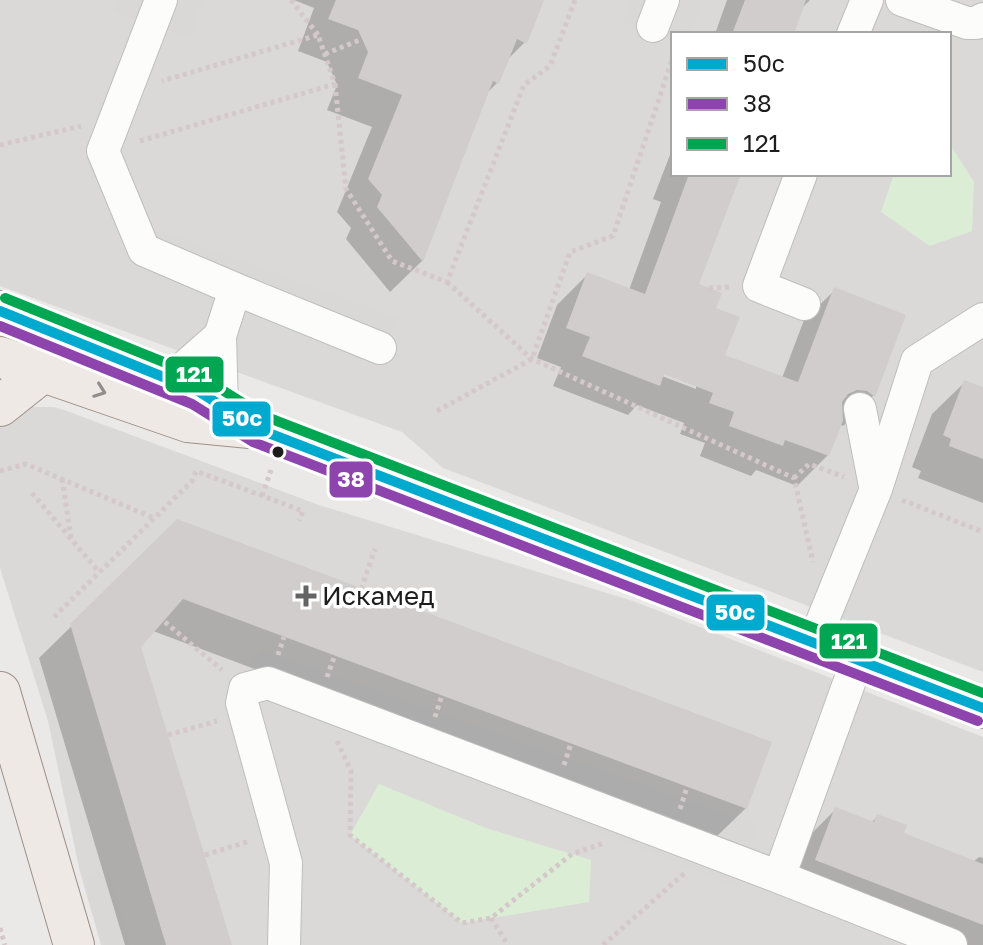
<svg xmlns="http://www.w3.org/2000/svg" width="983" height="945" font-family="'Golos Text',sans-serif">
  <style>
    .residential { fill: #dad9d8; fill-rule: evenodd }
    .park { fill: #dbeed5 }
    .parking { fill: #d9d8d7 }
    .shadow { fill: #0003; fill-rule: evenodd }
    .building { fill: #d0cdcc }
    .lines { fill: none; stroke-linecap: round; stroke-linejoin: round }
    .minor-casing { stroke: #bebebd; stroke-width: 34 }
    .major-casing { stroke: #9e9087; stroke-width: 42 }
    .path { stroke: #d4c8ca; stroke-width: 5; stroke-dasharray: 4 4; stroke-linecap: butt }
    .minor { stroke: #fcfcfb; stroke-width: 32 }
    .major { stroke: #efe9e5; stroke-width: 40 }
    .bus-1-casing { stroke: #fff; stroke-width: 16 }
    .bus-2-casing { stroke: #fff; stroke-width: 16 }
    .bus-3-casing { stroke: #fff; stroke-width: 16 }
    .bus-1 { stroke: #00a9ce; stroke-width: 10 }
    .bus-2 { stroke: #8e44ad; stroke-width: 10 }
    .bus-3 { stroke: #00a651; stroke-width: 10 }
    .oneway { stroke: #908d8b }
    .bus-dot { fill: #1d1d1d; stroke: #fff; stroke-width: 3 }
    .poi-dot { fill: #656464; stroke: #fff; stroke-width: 3 }
    .labels { text-anchor: middle; stroke-width: 7; stroke-linejoin: round; paint-order: stroke }
    .poi-label { font-size: 26px; fill: #1d1d1d; stroke: #fff; text-anchor: start }
    .line-badge { stroke: #fff; stroke-width: 3 }
    .badge-label { font-size: 22px; text-anchor: middle; font-weight: bold; fill: #fff }
  </style>
  <rect width="100%" height="100%" fill="#ebe9e7"/>
  <g class="residential">
    <path d="M0,0H983V672L443,468L402,432L0,286ZM673,34H949V174H673Z"/>
    <polygon points="26,407 54,407 67,411 319,505 633,601 983,737 983,945 101,945 80,872 48,721 0,568 0,419"/>
  </g>
  <g class="park">
    <polygon points="949,143 974,182 972,231 930,246 881,212 894,174 949,174"/>
    <polygon points="379,784 486,828 591,860 589,902 462,923 350,835"/>
  </g>
  <g class="parking">
    <polygon points="118,0 203,0 189,39 114,11"/>
    <polygon points="632,0 704,0 691,34 673,34 673,42 624,22"/>
    <polygon points="157,230 398,318 382,359 145,267"/>
    <polygon points="262,650 757,825 737,888 232,683"/>
    <polygon points="108,870 130,945 103,945 83,877"/>
  </g>
  <g class="shadow">
    <polygon points="294,0 542,0 525,42 505,62 497,83 486,94 422,261 390,292 346,239 351,228 337,212 372,127 327,110 337,85 327,62 298,51 314,8"/>
    <polygon points="727,0 810,0 801,9 792,34 715,34"/>
    <path d="M673,147V174H739L697,285L714,310L723,356L782,378L804,320L835,290L903,316L873,396L843,426L840,424L828,455L797,486L756,470L751,476L700,456L705,443L680,434L684,423L637,405L628,415L553,386L561,367L537,358L557,305L588,274L629,290L661,202L653,199ZM655,369L696,384V389L654,373Z"/>
    <polygon points="965,382 983,389 983,503 918,478 921,471 912,467 932,414"/>
    <polygon points="178,522 746,808 713,840 153,631 139,647 228,945 125,945 39,658"/>
    <polygon points="836,809 871,823 878,816 902,834 973,862 979,857 983,858 983,945 921,945 784,892 804,841"/>
  </g>
  <g class="building">
    <polygon points="336,0 544,0 527,44 517,39 499,84 493,81 423,262 377,207 382,195 368,179 402,95 358,78 368,52 358,30 328,19"/>
    <polygon points="745,0 806,0 794,34 732,34"/>
    <polygon points="689,174 741,174 699,284 722,293 716,308 740,317 725,355 798,382 834,287 906,315 875,397 867,391 857,390 848,394 842,402 843,421 829,456 785,440 783,446 729,426 734,412 709,403 713,393 664,374 660,386 582,356 590,337 566,328 587,272 645,294"/>
    <polygon points="964,380 983,387 983,459 949,446 951,439 943,435"/>
    <polygon points="177,519 772,742 747,809 183,599 141,647 232,945 166,945 70,624"/>
    <polygon points="835,807 874,822 877,814 907,825 904,833 983,864 983,925 815,860"/>
  </g>
  <g class="lines">
    <defs>
      <g id="minor">
        <polyline points="161,0 103,151 144,250 235,289 220,336 222,406"/>
        <polyline points="902,0 967,23 977,23 983,19"/>
        <polyline points="653,26 663,0"/>
        <polyline points="853,34 867,0"/>
        <polyline points="801,174 759,286 804,304"/>
        <polyline points="235,289 380,348"/>
        <polyline points="171,379 220,336"/>
        <polyline points="860,409 875,486"/>
        <polyline points="813,644 876,489 917,361 983,319"/>
        <polyline points="779,877 951,945"/>
        <polyline points="284,945 286,863 242,703 245,689 268,683 779,877 857,661"/>
      </g>
      <g id="major">
        <polyline points="0,311 198,391 258,429 983,708"/>
        <polyline points="0,357 188,422 250,428"/>
        <polyline points="0,406 44,371"/>
        <polyline points="0,692 74,945"/>
      </g>
    </defs>
    <use href="#minor" class="minor-casing"/>
    <use href="#major" class="major-casing"/>
    <g class="path">
      <polyline points="291,0 318,35"/>
      <polyline points="325,54 362,39"/>
      <polyline points="335,84 346,189 392,261 447,282 524,85 550,66 575,0"/>
      <polyline points="140,141 335,84 318,35 162,81"/>
      <polyline points="0,145 81,126"/>
      <polyline points="447,282 532,359 794,478 813,562"/>
      <polyline points="709,288 732,287"/>
      <polyline points="437,411 532,359 570,252 613,236 673,57"/>
      <polyline points="0,471 26,464 154,518"/>
      <polyline points="794,478 809,464 844,477"/>
      <polyline points="62,479 71,538"/>
      <polyline points="32,493 99,572"/>
      <polyline points="262,496 271,470"/>
      <polyline points="902,500 983,532"/>
      <polyline points="361,589 375,549"/>
      <polyline points="54,617 192,481 196,471 303,511 299,521"/>
      <polyline points="165,622 222,670"/>
      <polyline points="278,655 284,637"/>
      <polyline points="327,677 335,655"/>
      <polyline points="435,717 442,695"/>
      <polyline points="168,735 217,721"/>
      <polyline points="337,741 351,771 350,835 462,923 491,918 572,854 604,843"/>
      <polyline points="564,765 571,743"/>
      <polyline points="680,809 687,787"/>
      <polyline points="205,855 250,841"/>
      <polyline points="491,918 508,945"/>
      <polyline points="0,928 5,945"/>
      <polyline points="603,945 686,872"/>
    </g>
    <use href="#minor" class="minor"/>
    <use href="#major" class="major"/>
    <defs>
      <polyline id="bus-1" points="0,311 198,391 258,429 983,708"/>
      <polyline id="bus-2" points="0,326 192,404 253,442 978,721"/>
      <polyline id="bus-3" points="5,298 203,378 264,416 983,693"/>
    </defs>
    <use href="#bus-1" class="bus-1-casing"/>
    <use href="#bus-2" class="bus-2-casing"/>
    <use href="#bus-3" class="bus-3-casing"/>
    <use href="#bus-1" class="bus-1"/>
    <use href="#bus-2" class="bus-2"/>
    <use href="#bus-3" class="bus-3"/>
  </g>
  <defs><path id="oneway-chevron" d="M-2-3.5L2.5 0L-2 3.5" fill="none" stroke-width="1.6" stroke-linecap="round" stroke-linejoin="round" transform="scale(2)"/></defs>
  <use class="oneway" href="#oneway-chevron" transform="translate(100 391) rotate(20)"/>
  <circle class="bus-dot" cx="278" cy="452" r="7"/>
  <path class="poi-dot" d="M302 584h8v8h8v8h-8v8h-8v-8h-8v-8h8z"/>
  <g class="labels">
    <g class="poi-label">
      <text x="322" y="605">Искамед</text>
    </g>
  </g>
  <g class="line-badge">
    <rect x="164" y="355" width="61" height="39" rx="8" fill="#00a651"/>
    <rect x="211" y="400" width="61" height="38" rx="8" fill="#00a9ce"/>
    <rect x="328" y="460" width="46" height="39" rx="8" fill="#8e44ad"/>
    <rect x="705" y="593" width="61" height="39" rx="8" fill="#00a9ce"/>
    <rect x="818" y="622" width="61" height="38" rx="8" fill="#00a651"/>
  </g>
  <g class="badge-label">
    <text x="194" y="382">121</text>
    <text x="242" y="426">50с</text>
    <text x="351" y="487">38</text>
    <text x="735" y="620">50с</text>
    <text x="849" y="649">121</text>
  </g>
  <rect x="671" y="32" width="280" height="144" fill="#ffffff" stroke="#a5a5a5" stroke-width="2"/>
  <rect x="687" y="58" width="40" height="12" fill="#00a9ce" stroke="#a5a5a5" stroke-width="2"/>
  <text x="743" y="72" font-size="24" fill="#1d1d1d">50с</text>
  <rect x="687" y="98" width="40" height="12" fill="#8e44ad" stroke="#a5a5a5" stroke-width="2"/>
  <text x="743" y="112" font-size="24" fill="#1d1d1d">38</text>
  <rect x="687" y="138" width="40" height="12" fill="#00a651" stroke="#a5a5a5" stroke-width="2"/>
  <text x="743" y="152" font-size="24" fill="#1d1d1d">121</text>
</svg>
